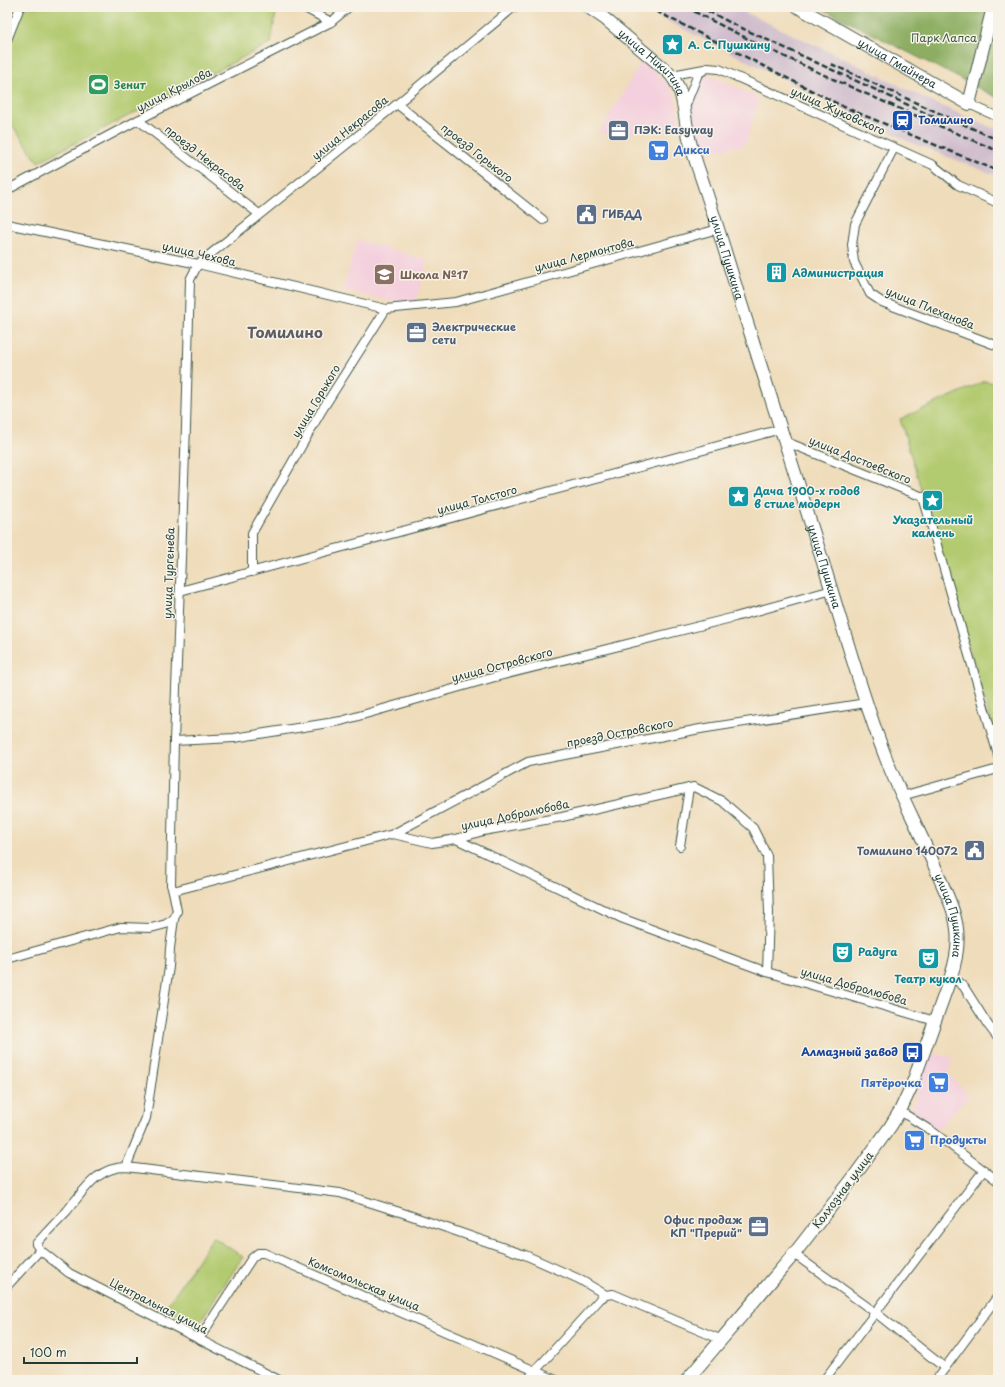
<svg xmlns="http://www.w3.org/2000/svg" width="1005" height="1387" font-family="'Playpen Sans',sans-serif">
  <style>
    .built { fill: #f4cfdd }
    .industrial { fill: #d0bdcd }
    .green { fill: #b2ca6f; stroke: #688452 }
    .forest { fill: #8dae62; stroke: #56764b }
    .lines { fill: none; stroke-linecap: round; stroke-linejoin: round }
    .street-casing { stroke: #3e5548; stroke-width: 10 }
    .secondary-casing { stroke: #3e5548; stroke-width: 14 }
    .street { stroke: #fff; stroke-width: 8 }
    .secondary { stroke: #fff; stroke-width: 12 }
    .rail { stroke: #1f3d34; stroke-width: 2.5; stroke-dasharray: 6 3; stroke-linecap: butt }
    .labels { text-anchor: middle; stroke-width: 3; stroke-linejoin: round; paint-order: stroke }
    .park-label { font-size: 11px; fill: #3c5940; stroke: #f7f3e8 }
    .culture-label { font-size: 11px; font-weight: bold; fill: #0d838f; stroke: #f7f3e8; text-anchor: start }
    .street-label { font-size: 11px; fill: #1f3d34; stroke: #f7f3e8 }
    .leisure-label { font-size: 11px; font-weight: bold; fill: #27864d; stroke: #f7f3e8; text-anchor: start }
    .transit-label { font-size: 11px; font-weight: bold; fill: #164399; stroke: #f7f3e8; text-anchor: start }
    .service-label { font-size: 11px; font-weight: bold; fill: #4e5e75; stroke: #f7f3e8; text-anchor: start }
    .shop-label { font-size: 11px; font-weight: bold; fill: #366cbe; stroke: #f7f3e8; text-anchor: start }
    .education-label { font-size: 11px; font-weight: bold; fill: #785e54; stroke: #f7f3e8; text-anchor: start }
    .district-label { font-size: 15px; font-weight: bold; fill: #605e64; stroke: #f7f3e8 }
  </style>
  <rect width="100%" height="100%" fill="#f7f3e8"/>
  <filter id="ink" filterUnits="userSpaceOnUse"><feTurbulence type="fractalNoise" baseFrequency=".025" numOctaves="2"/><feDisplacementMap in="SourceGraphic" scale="8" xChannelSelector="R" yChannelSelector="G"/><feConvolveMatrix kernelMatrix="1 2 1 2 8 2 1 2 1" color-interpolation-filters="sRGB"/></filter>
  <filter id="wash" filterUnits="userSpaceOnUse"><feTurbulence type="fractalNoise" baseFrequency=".012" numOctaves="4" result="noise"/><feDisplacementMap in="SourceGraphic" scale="16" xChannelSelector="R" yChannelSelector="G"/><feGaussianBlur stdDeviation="0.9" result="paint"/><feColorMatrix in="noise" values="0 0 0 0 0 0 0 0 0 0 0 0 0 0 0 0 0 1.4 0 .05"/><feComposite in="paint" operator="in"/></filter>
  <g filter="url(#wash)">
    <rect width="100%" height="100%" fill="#efdcba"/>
    <g class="built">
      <polygon points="642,61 667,83 675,97 682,130 598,134"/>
      <polygon points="704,73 759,98 745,145 701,154 688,110"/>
      <polygon points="357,240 428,260 414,307 343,290"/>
      <polygon points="929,1052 954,1058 947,1072 969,1096 936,1130 911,1112"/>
    </g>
    <polygon class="industrial" points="639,7 734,7 864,68 934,103 998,130 998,176 912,143"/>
    <g class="green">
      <polygon points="23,7 277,7 271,43 38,162 7,118 7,52"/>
      <polygon points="985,381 998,384 998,745 900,419"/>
      <polygon points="213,1237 243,1257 196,1327 166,1307"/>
    </g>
    <polygon class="forest" points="819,7 998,7 998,98"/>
  </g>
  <g filter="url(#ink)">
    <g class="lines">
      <defs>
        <g id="street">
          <polyline points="303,7 331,22"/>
          <polyline points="514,7 397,104 198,264 190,280 186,427 174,741 171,885 173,891 393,834 432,843 456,839 483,831 562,817 694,787 722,801 753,828 767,856 769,912 767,972"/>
          <polyline points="7,40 20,7"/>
          <polyline points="672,75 704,69"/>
          <polyline points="397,104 543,220"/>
          <polyline points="969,104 998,117"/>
          <polyline points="685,107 698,74 707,68 719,69 933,165 958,185 998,203"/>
          <polyline points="138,120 259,214"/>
          <polyline points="894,148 855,224 852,245 854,262 870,294 882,302 998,346"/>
          <polyline points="7,190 138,120 331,22 349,7"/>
          <polyline points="7,224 198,264 386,309 456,302 718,229"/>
          <polyline points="784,441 923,497 998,755"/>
          <polyline points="252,572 252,533 322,410 386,309"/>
          <polyline points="180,591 781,429"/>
          <polyline points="174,741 234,738 341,721 495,677 735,617 832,590"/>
          <polyline points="902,796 998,769"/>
          <polyline points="393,834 528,762 700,729 866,703"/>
          <polyline points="456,839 621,918 767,972 935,1021"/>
          <polyline points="680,846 689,788"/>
          <polyline points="7,959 121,927 151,928 166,924 174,919 177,911 173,891"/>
          <polyline points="951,976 964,987 988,1025 998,1038"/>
          <polyline points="900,1111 933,1132 998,1181"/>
          <polyline points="126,1167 146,1118 169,967 170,948 174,919"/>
          <polyline points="794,1254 876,1313 945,1368"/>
          <polyline points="7,1286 40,1250"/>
          <polyline points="199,1339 252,1258 258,1253 264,1253 556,1380"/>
          <path d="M279,1380L69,1273L40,1250L36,1244C46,1233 56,1222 66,1212C83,1192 96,1167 126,1167L340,1193L406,1214L525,1255L579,1279L606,1295"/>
          <polyline points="527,1380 600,1299 606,1295 613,1294 722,1340"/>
          <polyline points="824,1380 984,1170"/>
          <polyline points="936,1380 998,1296"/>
        </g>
        <g id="secondary">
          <path id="s1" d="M588,7L604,18L667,71C685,88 683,111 688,133C690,144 694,155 697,165C717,222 733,279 751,335C780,428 811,521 839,615C854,664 868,713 887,761C903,801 924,839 940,879C947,895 955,911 957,929C959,945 956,961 951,976L912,1085L900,1111L890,1127L850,1182L794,1254L687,1380"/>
          <path id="s2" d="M798,7L969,104L993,7"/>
        </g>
      </defs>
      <use href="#street" class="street-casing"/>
      <use href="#secondary" class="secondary-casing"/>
      <use href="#street" class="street"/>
      <use href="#secondary" class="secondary"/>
      <g class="rail">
        <polyline points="648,7 844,107 998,171"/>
        <path d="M686,7C787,61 893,106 998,151"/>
        <polyline points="700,7 731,23 945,122"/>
        <polyline points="831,64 998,140"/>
      </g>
    </g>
  </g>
  <defs>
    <symbol id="sight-square" viewBox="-11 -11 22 22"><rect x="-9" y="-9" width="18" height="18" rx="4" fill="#0f9aa8" stroke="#f7f3e8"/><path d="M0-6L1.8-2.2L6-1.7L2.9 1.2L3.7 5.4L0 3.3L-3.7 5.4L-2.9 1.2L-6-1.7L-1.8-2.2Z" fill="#fff"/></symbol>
    <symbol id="stadium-square" viewBox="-11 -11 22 22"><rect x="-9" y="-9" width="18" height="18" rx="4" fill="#2e9e5b" stroke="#f7f3e8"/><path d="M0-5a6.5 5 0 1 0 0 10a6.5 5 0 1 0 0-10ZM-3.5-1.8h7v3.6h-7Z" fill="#fff"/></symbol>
    <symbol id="station-square" viewBox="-11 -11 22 22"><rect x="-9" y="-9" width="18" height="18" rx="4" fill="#1a4fb4" stroke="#f7f3e8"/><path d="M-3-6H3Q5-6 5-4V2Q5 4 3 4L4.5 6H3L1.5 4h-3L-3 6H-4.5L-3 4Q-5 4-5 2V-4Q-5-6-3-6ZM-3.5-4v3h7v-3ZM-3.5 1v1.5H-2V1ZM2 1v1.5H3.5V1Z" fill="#fff"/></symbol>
    <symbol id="office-square" viewBox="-11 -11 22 22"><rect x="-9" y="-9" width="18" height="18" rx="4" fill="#5c6f8a" stroke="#f7f3e8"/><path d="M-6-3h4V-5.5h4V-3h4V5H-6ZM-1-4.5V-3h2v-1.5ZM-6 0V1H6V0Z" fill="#fff"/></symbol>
    <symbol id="supermarket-square" viewBox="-11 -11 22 22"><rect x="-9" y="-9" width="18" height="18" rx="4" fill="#3f7fe0" stroke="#f7f3e8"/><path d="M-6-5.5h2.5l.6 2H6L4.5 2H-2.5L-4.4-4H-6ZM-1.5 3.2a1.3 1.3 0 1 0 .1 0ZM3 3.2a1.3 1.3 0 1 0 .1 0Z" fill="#fff"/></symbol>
    <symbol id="civic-square" viewBox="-11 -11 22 22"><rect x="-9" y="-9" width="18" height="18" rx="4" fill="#5c6f8a" stroke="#f7f3e8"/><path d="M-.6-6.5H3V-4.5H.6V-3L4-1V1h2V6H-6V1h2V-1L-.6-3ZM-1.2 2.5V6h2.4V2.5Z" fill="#fff"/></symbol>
    <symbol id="building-square" viewBox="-11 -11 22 22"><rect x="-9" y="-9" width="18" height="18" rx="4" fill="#0f9aa8" stroke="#f7f3e8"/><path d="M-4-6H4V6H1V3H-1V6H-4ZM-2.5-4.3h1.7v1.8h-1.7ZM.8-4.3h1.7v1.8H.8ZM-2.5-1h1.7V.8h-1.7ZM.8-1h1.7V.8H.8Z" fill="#fff"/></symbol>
    <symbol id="school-square" viewBox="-11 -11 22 22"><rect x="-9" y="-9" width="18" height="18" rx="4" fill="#8d6e63" stroke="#f7f3e8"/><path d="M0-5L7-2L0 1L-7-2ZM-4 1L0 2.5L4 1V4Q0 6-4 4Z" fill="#fff"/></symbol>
    <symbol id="theatre-square" viewBox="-11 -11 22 22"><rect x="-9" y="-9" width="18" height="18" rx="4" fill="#0f9aa8" stroke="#f7f3e8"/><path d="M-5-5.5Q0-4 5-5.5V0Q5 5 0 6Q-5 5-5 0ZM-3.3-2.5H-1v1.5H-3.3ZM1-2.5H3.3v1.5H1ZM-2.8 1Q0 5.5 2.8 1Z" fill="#fff"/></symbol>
    <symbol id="bus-square" viewBox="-11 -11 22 22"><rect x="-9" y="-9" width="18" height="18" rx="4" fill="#1a4fb4" stroke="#f7f3e8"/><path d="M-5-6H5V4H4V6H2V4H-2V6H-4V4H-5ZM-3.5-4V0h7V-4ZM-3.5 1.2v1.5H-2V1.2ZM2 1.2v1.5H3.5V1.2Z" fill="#fff"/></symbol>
  </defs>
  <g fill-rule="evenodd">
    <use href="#sight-square" x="660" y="32" width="25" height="25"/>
    <use href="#stadium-square" x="86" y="72" width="25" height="25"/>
    <use href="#station-square" x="890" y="108" width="25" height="25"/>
    <use href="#office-square" x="606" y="118" width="25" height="25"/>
    <use href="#supermarket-square" x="646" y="138" width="25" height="25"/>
    <use href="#civic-square" x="574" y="202" width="25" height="25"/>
    <use href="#building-square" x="764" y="260" width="25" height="25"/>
    <use href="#school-square" x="372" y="262" width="25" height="25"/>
    <use href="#office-square" x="404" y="320" width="25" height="25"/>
    <use href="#sight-square" x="726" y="484" width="25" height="25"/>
    <use href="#sight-square" x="920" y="488" width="25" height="25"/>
    <use href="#civic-square" x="962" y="838" width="25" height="25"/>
    <use href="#theatre-square" x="830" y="940" width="25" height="25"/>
    <use href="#theatre-square" x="916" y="946" width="25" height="25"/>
    <use href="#bus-square" x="900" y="1040" width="25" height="25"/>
    <use href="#supermarket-square" x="926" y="1070" width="25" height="25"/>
    <use href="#supermarket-square" x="902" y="1128" width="25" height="25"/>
    <use href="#office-square" x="746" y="1214" width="25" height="25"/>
  </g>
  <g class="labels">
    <g class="park-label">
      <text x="944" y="42">Парк Лапса</text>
    </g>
    <g class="culture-label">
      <text x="688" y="49">А. С. Пушкину</text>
      <text x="792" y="277">Администрация</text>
      <text x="754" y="495">Дача 1900-х годов<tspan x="754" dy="13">в стиле модерн</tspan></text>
      <text x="933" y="524" text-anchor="middle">Указательный<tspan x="933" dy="13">камень</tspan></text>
      <text x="858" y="956">Радуга</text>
      <text x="928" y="983" text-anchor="middle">Театр кукол</text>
    </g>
    <g class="street-label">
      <text dy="4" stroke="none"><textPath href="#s2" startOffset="114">улица Гмайнера</textPath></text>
      <text dy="4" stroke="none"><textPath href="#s1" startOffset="85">улица Никитина</textPath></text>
      <text transform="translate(174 90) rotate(-27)" y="4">улица Крылова</text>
      <text transform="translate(838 111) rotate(24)" y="4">улица Жуковского</text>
      <text transform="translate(350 128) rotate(-39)" y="4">улица Некрасова</text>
      <text transform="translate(477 153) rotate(38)" y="4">проезд Горького</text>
      <text transform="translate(205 158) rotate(38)" y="4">проезд Некрасова</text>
      <text transform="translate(199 254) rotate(13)" y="4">улица Чехова</text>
      <text transform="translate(584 255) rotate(-15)" y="4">улица Лермонтова</text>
      <text dy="4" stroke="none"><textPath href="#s1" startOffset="299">улица Пушкина</textPath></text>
      <text transform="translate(930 308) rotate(22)" y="4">улица Плеханова</text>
      <text transform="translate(316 401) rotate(-59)" y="4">улица Горького</text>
      <text transform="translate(860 460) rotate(22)" y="4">улица Достоевского</text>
      <text transform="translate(477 500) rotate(-15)" y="4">улица Толстого</text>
      <text dy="4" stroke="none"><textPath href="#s1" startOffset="623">улица Пушкина</textPath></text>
      <text transform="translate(169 573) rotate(-88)" y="4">улица Тургенева</text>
      <text transform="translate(502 665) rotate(-15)" y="4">улица Островского</text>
      <text transform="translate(620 733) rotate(-11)" y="4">проезд Островского</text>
      <text transform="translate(515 815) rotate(-12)" y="4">улица Добролюбова</text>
      <text dy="4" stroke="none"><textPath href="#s1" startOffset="995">улица Пушкина</textPath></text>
      <text transform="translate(854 986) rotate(16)" y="4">улица Добролюбова</text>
      <text transform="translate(843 1190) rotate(-53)" y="4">Колхозная улица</text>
      <text transform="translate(364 1284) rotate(23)" y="4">Комсомольская улица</text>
      <text transform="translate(159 1306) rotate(27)" y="4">Центральная улица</text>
    </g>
    <g class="leisure-label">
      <text x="114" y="89">Зенит</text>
    </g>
    <g class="transit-label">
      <text x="918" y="124">Томилино</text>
      <text x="898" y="1056" text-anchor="end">Алмазный завод</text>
    </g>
    <g class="service-label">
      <text x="634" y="134">ПЭК: Easyway</text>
      <text x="602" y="218">ГИБДД</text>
      <text x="432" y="331">Электрические<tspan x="432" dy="13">сети</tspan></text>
      <text x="958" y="855" text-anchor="end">Томилино 140072</text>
      <text x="742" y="1224" text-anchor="end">Офис продаж<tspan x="742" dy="13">КП "Прерий"</tspan></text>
    </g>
    <g class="shop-label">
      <text x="674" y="154">Дикси</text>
      <text x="922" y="1087" text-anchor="end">Пятёрочка</text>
      <text x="930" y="1144">Продукты</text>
    </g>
    <g class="education-label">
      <text x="400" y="279">Школа №17</text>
    </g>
    <g class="district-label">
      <text x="285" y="338">Томилино</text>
    </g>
  </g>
  <rect width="1005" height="1387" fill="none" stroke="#f7f3e8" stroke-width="24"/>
  <path d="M24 1357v6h113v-6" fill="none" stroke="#1f3d34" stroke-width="2"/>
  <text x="30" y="1357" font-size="12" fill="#1f3d34" stroke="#f7f3e8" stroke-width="3" paint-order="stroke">100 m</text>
</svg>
